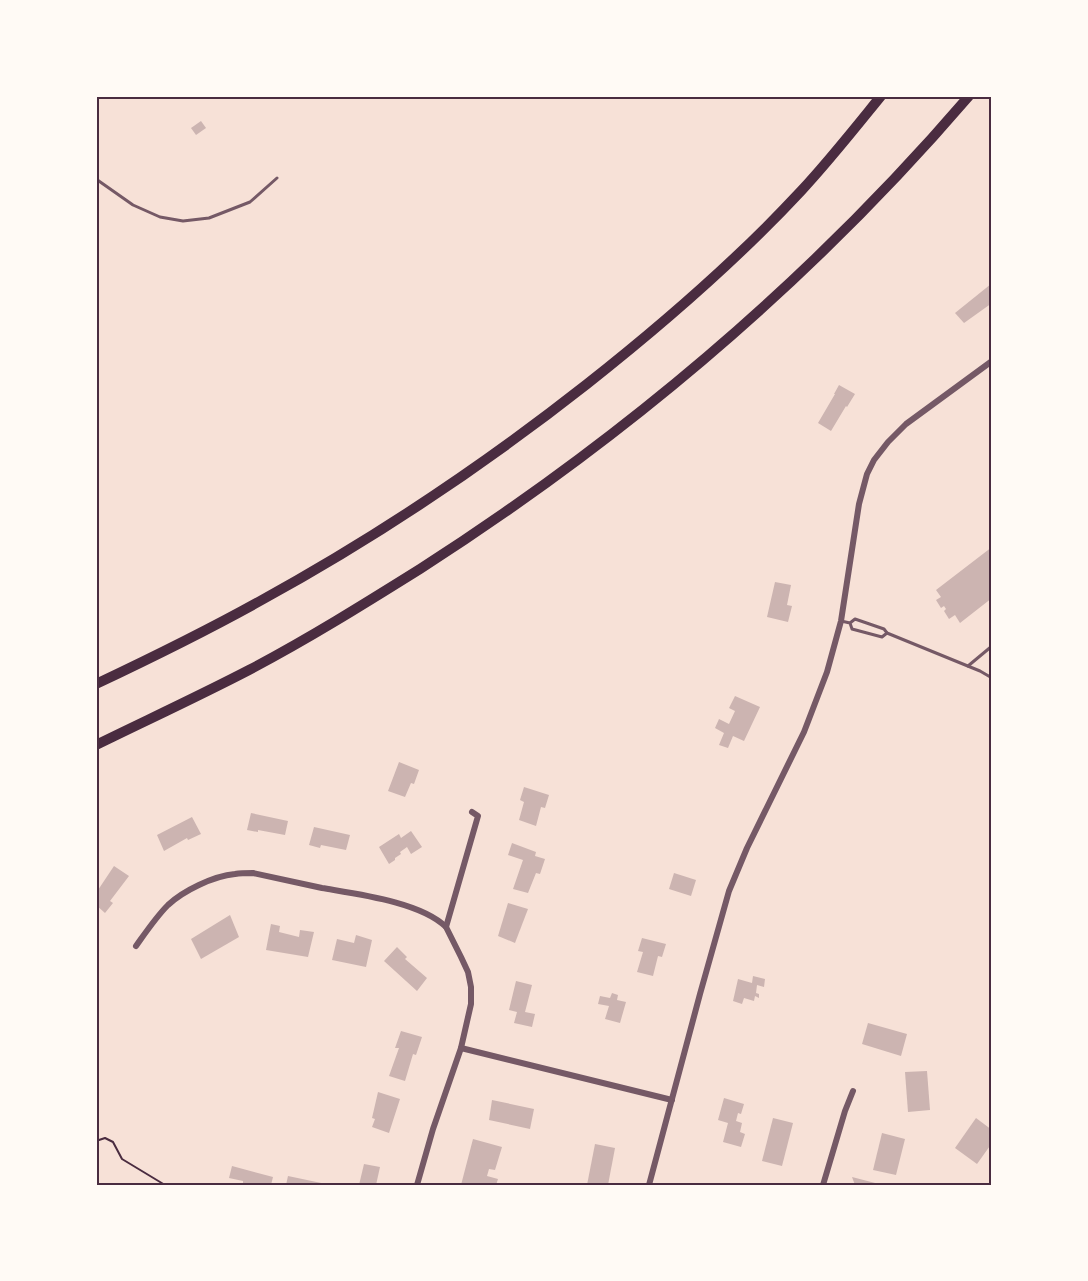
<svg xmlns="http://www.w3.org/2000/svg" width="1088" height="1281" font-family="Barlow,sans-serif">
  <style>
    .building { fill: #ccb4b1 }
    .lines { fill: none; stroke-linecap: round; stroke-linejoin: round }
    .path { stroke: #4a2c40; stroke-width: 2 }
    .service { stroke: #755966; stroke-width: 3 }
    .minor { stroke: #755966; stroke-width: 6 }
    .motorway { stroke: #4a2c40; stroke-width: 10 }
    .neatline { fill: none; stroke: #4a2c40; stroke-width: 2 }
  </style>
  <rect width="100%" height="100%" fill="#f7e1d7"/>
  <g class="building">
    <polygon points="201,121 206,128 196,135 191,128"/>
    <polygon points="991,284 992,286 992,303 964,323 955,313"/>
    <polygon points="839,385 855,394 847,407 846,406 831,431 818,423 835,394 834,394"/>
    <polygon points="992,547 992,598 960,623 955,615 949,619 944,611 946,609 944,606 941,608 936,600 941,597 936,590"/>
    <polygon points="775,582 791,585 787,605 792,606 788,622 767,617"/>
    <polygon points="735,696 760,707 744,741 733,736 728,748 719,745 724,733 715,728 719,719 729,724 735,711 729,708"/>
    <polygon points="399,762 419,770 414,784 411,783 405,797 388,791"/>
    <polygon points="524,787 549,795 545,808 541,807 536,826 519,820 524,802 520,800"/>
    <polygon points="251,813 288,821 285,835 258,830 258,832 247,830"/>
    <polygon points="192,817 201,834 188,840 187,838 164,851 157,835"/>
    <polygon points="314,827 350,835 346,850 321,845 320,848 309,845"/>
    <polygon points="411,831 422,847 411,854 407,847 400,852 401,854 395,858 395,860 389,864 379,847 399,834 401,838"/>
    <polygon points="512,843 536,852 535,856 545,859 540,874 536,873 528,893 513,889 523,860 508,855"/>
    <polygon points="114,866 129,876 110,901 113,903 105,913 96,905 96,893"/>
    <polygon points="674,873 696,880 691,896 669,889"/>
    <polygon points="508,903 528,909 515,943 498,936"/>
    <polygon points="230,915 239,937 201,959 191,939"/>
    <polygon points="271,924 280,926 279,932 299,937 300,930 314,932 308,957 266,950"/>
    <polygon points="356,935 372,940 366,967 332,960 337,939 354,943"/>
    <polygon points="642,938 666,944 662,957 658,956 653,976 637,972 643,952 638,951"/>
    <polygon points="397,947 407,957 405,959 427,978 417,991 384,961"/>
    <polygon points="753,976 765,979 764,987 757,985 756,993 759,994 759,998 755,996 754,1001 744,998 742,1004 733,1001 738,979 752,983"/>
    <polygon points="516,981 532,985 525,1012 535,1014 532,1027 514,1023 517,1012 509,1010"/>
    <polygon points="612,993 618,995 617,1000 626,1002 620,1023 605,1019 609,1006 598,1004 600,996 610,998"/>
    <polygon points="868,1023 907,1034 901,1056 862,1044"/>
    <polygon points="401,1031 422,1037 416,1055 413,1054 405,1081 389,1076 399,1048 395,1048"/>
    <polygon points="927,1071 930,1110 908,1112 905,1072"/>
    <polygon points="378,1092 400,1099 389,1133 372,1127 375,1119 372,1118"/>
    <polygon points="724,1098 744,1104 741,1114 738,1113 736,1121 742,1123 740,1132 745,1134 741,1147 723,1142 728,1123 718,1120"/>
    <polygon points="492,1100 534,1109 530,1129 489,1120"/>
    <polygon points="773,1118 793,1123 782,1166 762,1161"/>
    <polygon points="976,1118 992,1130 992,1143 977,1164 955,1148"/>
    <polygon points="882,1133 905,1139 896,1175 873,1170"/>
    <polygon points="473,1139 502,1147 495,1170 489,1169 487,1176 498,1179 496,1185 461,1185"/>
    <polygon points="595,1144 615,1148 608,1185 587,1185"/>
    <polygon points="364,1164 380,1167 376,1185 359,1185"/>
    <polygon points="232,1166 273,1177 271,1185 249,1185 243,1183 243,1181 229,1178"/>
    <polygon points="288,1176 326,1184 325,1185 286,1185"/>
    <polygon points="852,1177 879,1184 879,1185 855,1185"/>
  </g>
  <g class="lines">
    <polyline class="path" points="96,1141 105,1138 113,1142 122,1159 165,1185"/>
    <g class="service">
      <polyline points="96,179 133,205 160,217 183,221 209,218 250,202 277,178"/>
      <polyline points="841,621 850,623 855,619 884,629 887,633 882,637 852,629 850,623"/>
      <polyline points="887,633 980,671 992,678"/>
      <polyline points="968,666 992,646"/>
    </g>
    <g class="minor">
      <path d="M136,946C146,932 156,917 168,905C183,891 213,876 235,874C241,873 247,873 253,873C276,878 299,883 322,888C357,894 421,902 446,927"/>
      <polyline points="461,1048 672,1100"/>
      <polyline points="417,1185 433,1129 461,1048 471,1004 471,987 468,972 461,957 446,927 478,816 472,812"/>
      <polyline points="649,1185 700,994 729,891 747,848 804,732 827,672 841,621 859,504 867,474 874,460 888,442 906,424 992,361"/>
      <polyline points="823,1185 845,1111 853,1091"/>
    </g>
    <g class="motorway">
      <path d="M96,684C151,658 206,631 260,601C375,538 484,465 587,384C663,324 735,262 801,191C829,161 855,128 881,96"/>
      <path d="M96,745C147,720 199,696 249,670C308,639 364,604 420,569C624,438 811,280 969,96"/>
    </g>
  </g>
  <rect width="1088" height="1281" fill="none" stroke="#fffaf5" stroke-width="195"/>
  <rect x="98" y="98" width="892" height="1086" class="neatline"/>
</svg>
